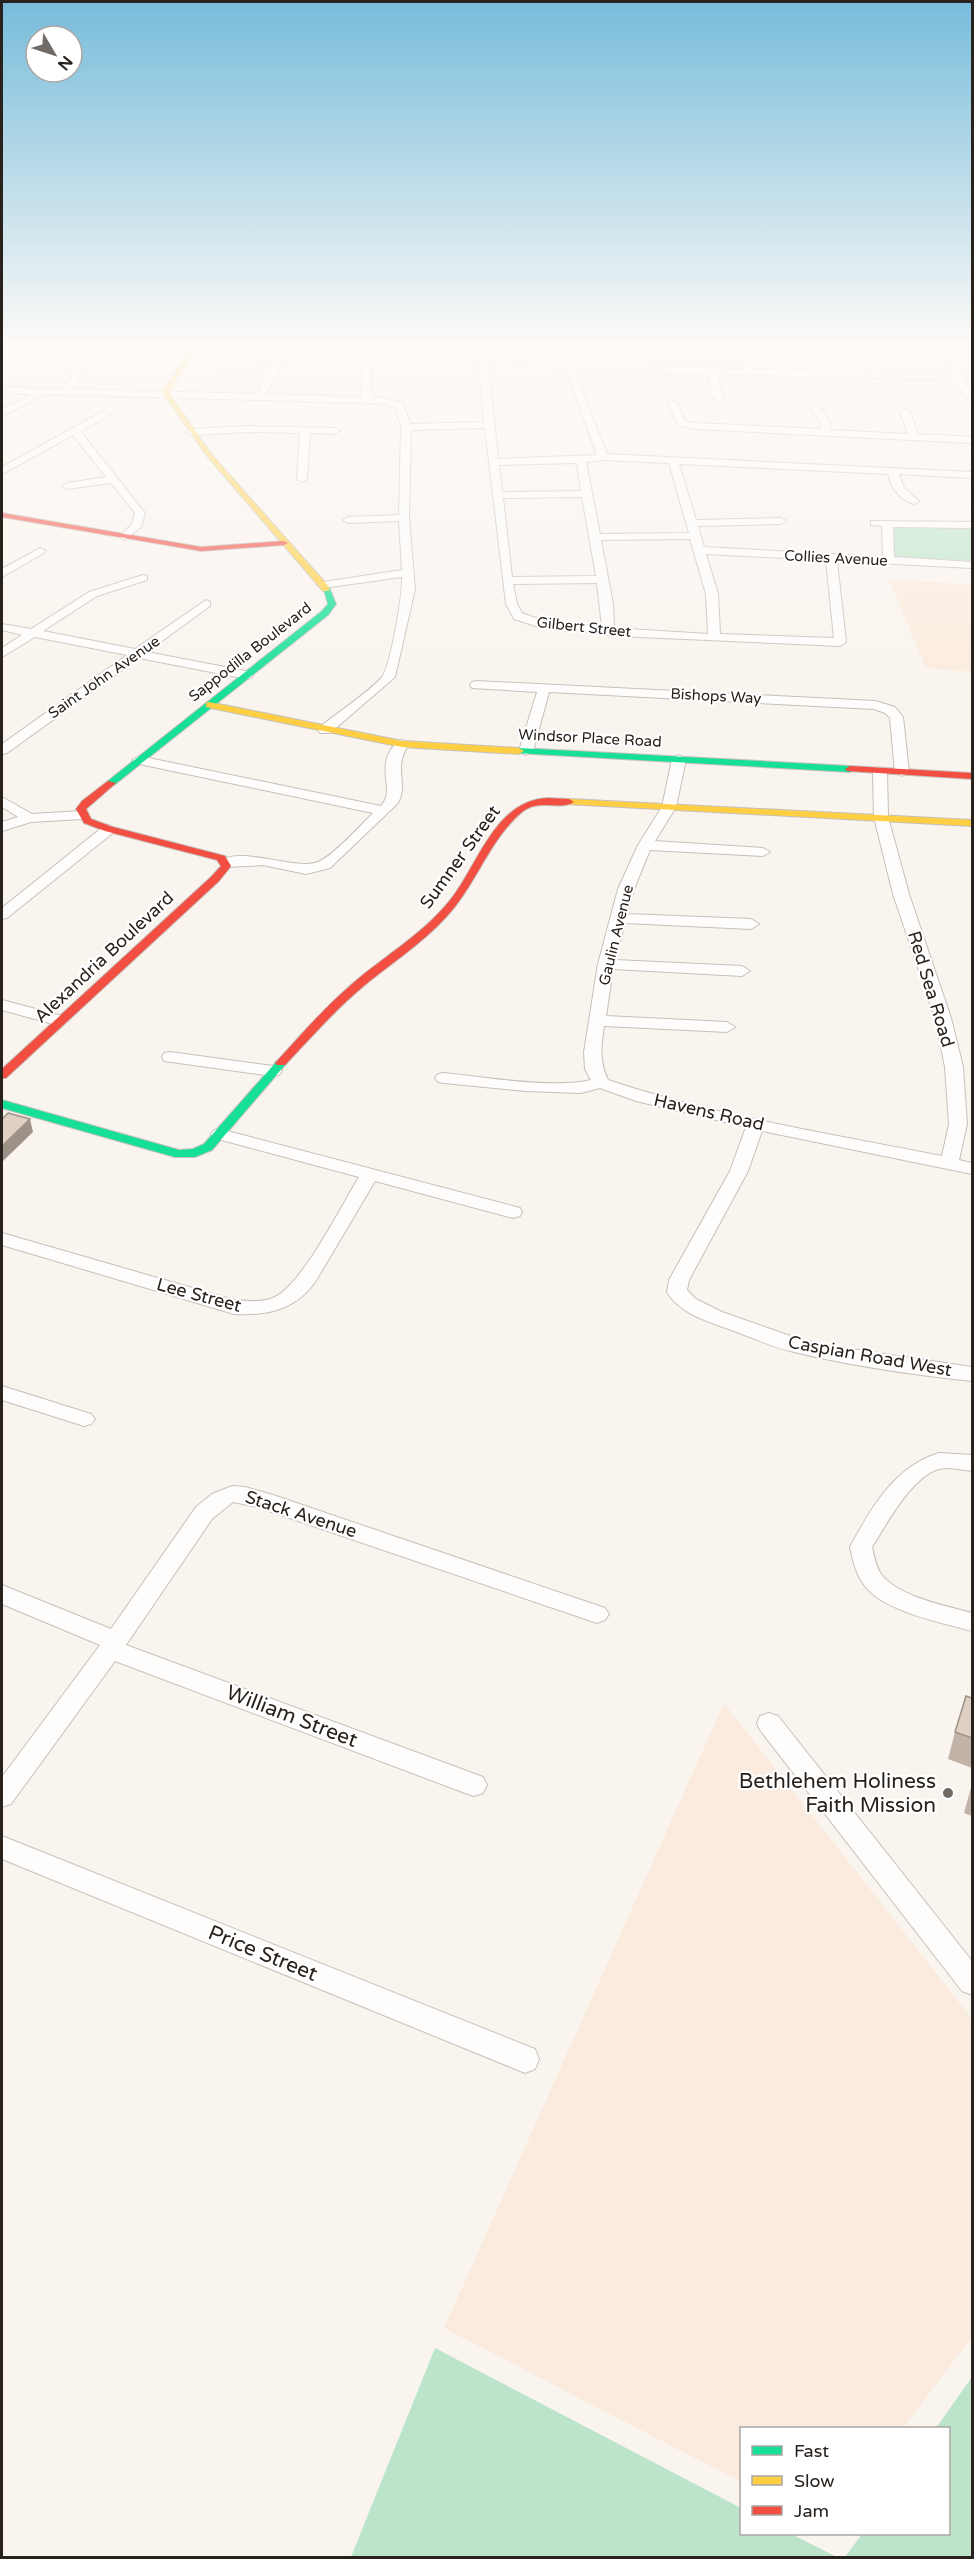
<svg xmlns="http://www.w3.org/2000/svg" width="974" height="2559" font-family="'Varela Round',sans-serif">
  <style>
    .built { fill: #fbebde }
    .green { fill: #bce4ca }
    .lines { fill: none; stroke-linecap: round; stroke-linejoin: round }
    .street-casing { stroke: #c6c0bb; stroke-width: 2 }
    .fast-casing { stroke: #c6c0bb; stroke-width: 2 }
    .slow-casing { stroke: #c6c0bb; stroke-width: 2 }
    .jam-casing { stroke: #c6c0bb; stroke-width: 2 }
    .street { fill: #fefdfc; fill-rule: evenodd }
    .fast { fill: #16e098; fill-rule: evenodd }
    .slow { fill: #ffcf43; fill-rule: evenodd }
    .jam { fill: #f24e42; fill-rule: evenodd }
    .wall { fill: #c1b3a8 }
    .shaded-wall { fill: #9d9288 }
    .building { fill: #e0d0c3; stroke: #9d9288; stroke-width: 1.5 }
    .poi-dot { fill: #726b66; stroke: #fff; stroke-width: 2 }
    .labels { text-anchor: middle; stroke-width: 4.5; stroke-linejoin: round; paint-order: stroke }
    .far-street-label { font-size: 15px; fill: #28211c; stroke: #fff }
    .street-label { font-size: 18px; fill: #28211c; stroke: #fff }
    .near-street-label { font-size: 21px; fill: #28211c; stroke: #fff }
    .near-poi-label { font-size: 21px; fill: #28211c; stroke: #fff; text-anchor: end }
  </style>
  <rect width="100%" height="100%" fill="#faf4ee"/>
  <g class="built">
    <polygon points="889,580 972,584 972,672 926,668"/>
    <polygon points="724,1703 972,2019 972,2337 903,2428 742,2428 741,2482 444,2328"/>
  </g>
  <g class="green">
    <polygon points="891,525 972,529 972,561 892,557"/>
    <polygon points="435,2348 741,2508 742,2534 791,2534 837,2557 351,2557"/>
    <polygon points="972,2377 972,2557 845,2557 862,2534 948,2534 948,2428 936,2428"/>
  </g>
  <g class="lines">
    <defs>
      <g id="street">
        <polygon points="14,340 23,340 5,362 2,363 2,355"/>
        <path d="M100,340H109L71,389L257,394L268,372L225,371L220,368L225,365L271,367L282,347L198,345L195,344V340L284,342L294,340L266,394L362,397V340H370L372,397L386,398L403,404L410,424L484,422L479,362L443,361L439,358L443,355L479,357V340H487L488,357L540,359L533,340H541L546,355L567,364L744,369L742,362L667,359L657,361L644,356L660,350L668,353L740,356L734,340L806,342L809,343V347L745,346L754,369L952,374V366L935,352L942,350L961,365C962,383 972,385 972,401L969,400L954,380L717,374L723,398L718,401L713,398L708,374L574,370L607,454L972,472V478L899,474L904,488L919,501L914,504C899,499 892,489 888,474L679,464L696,520L781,518L786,521L781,524L698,526L704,547L883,557L882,526L871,525V521L972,522V528L893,527L894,557L972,562V568L837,561L846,642L840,646L617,636L536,626L514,619L506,604L485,428L411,430L409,518L415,589L395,677L330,733H320L318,730L320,727C337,713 369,692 382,677C391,665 403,593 402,577L323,588L317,585L323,582L402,570L399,521L348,523L343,520L348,517L399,515L401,427L396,408L385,404L367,403L45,394L2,416V409L32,394L2,393V387L62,389ZM488,362C510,363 552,359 568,374L597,455L498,459ZM603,460L669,463L689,533L600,534L586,462ZM577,463L581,491L502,492L499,465ZM582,497L596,576L512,577L503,498ZM690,539L706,594L708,634L614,628L613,604L601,540ZM706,554L826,560L834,638L720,634L718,594ZM597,583L602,627L538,619L522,613L517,604L513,584Z"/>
        <polygon points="673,401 678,404 685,421 695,423 821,429 821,424 811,408 816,405 819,406 831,424 830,430 908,434 900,412 905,409 910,412 918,434 972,437 972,443 695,429 678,425 668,404"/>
        <polygon points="102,412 110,414 81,432 145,513 141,527 124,540 119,537 132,524 135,513 111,483 67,489 62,486 67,483 106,477 73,435 2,474 2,467"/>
        <polygon points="248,426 335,428 340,431 335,434 310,433 307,479 302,482 297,479 300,433 248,432 191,435 186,432 191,429"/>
        <polygon points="40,548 46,551 44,553 2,577 2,569"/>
        <polygon points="143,575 147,576 147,580 97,596 43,631 135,649 206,600 210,602 210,606 147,652 251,672 253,675 251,678 247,679 139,658 7,753 2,754 2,744 127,655 35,637 2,657 2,648 22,635 2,630 2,624 31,629 89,592"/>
        <polygon points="476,681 875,701 895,707 903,717 909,772 902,776 895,772 890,718 885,713 874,709 549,692 533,751 526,755 519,751 537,692 472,688 470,685 472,682"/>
        <path d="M402,740L409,744C392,769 409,782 398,803L330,868L306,874L263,865L226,867L219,863C236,844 297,871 318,862C332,857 361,825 373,813L139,764L132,760L139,756L381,806C393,792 383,779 386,763C387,754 392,748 397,741Z"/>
        <path d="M679,755L686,759L676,807L655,841L763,848L770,852L763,856L650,850L634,889L627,914L751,919L759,924L751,929L625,923L615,960L742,966L750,971L742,976L613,969L606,1016L727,1022L735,1027L727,1032L604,1026C601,1046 599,1061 608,1080C716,1116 830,1134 942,1156L949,1124L945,1067L935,1018L893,894L874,817L873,771L880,767L887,771L888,817L909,894L951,1018L963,1067L967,1124L959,1160L972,1163V1174L762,1131L748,1171L689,1280L687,1290L696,1299L722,1312L796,1338L824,1345L972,1367V1381C915,1375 846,1365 790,1351C771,1346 752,1338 734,1331C710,1322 681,1315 667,1292L669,1280L730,1171L746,1127L636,1101L600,1088L581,1093L526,1091L444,1083L438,1082L435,1078L438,1074L444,1073C483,1077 555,1089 591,1080L585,1069L584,1052L598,964L618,889L638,845L662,807L672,759Z"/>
        <polygon points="2,797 32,814 82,811 89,815 82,819 31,822 2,831 2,822 18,817 2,807"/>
        <polygon points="109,825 116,829 114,832 7,918 2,919 2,908 104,826"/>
        <polygon points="2,1000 66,1017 68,1021 60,1026 2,1010"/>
        <polygon points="170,1052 273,1066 279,1067 282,1071 279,1075 273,1076 164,1061 162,1057 164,1053"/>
        <path d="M220,1129L520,1208L522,1212L520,1216L513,1218L375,1181L317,1279C298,1309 268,1316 234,1314L2,1245V1233L234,1300C248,1301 263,1303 275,1297C304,1282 341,1206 359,1177L214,1138L211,1134L214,1130Z"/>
        <polygon points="2,1386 91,1414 95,1419 91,1424 84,1426 2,1400"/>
        <path d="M939,1453L972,1455V1471C962,1470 950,1466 939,1469C912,1476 886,1525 872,1547C874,1556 876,1567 881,1574C898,1597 947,1606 972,1613V1631C942,1623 883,1611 865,1586C856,1575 853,1561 850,1547C871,1508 895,1466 939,1453Z"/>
        <polygon points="232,1486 245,1487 273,1495 605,1608 609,1614 605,1620 597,1623 257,1507 233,1502 212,1519 126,1645 483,1777 487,1785 483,1793 474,1796 465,1793 115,1661 11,1804 2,1807 2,1777 100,1645 2,1604 2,1585 111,1629 196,1507 212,1494"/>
        <polygon points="769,1713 778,1716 972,1961 972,1995 962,1991 760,1730 757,1723 760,1716"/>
        <polygon points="2,1836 535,2049 539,2059 535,2069 525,2073 2,1859"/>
      </g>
      <g id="fast">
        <polygon points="323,587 329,587 336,604 328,615 114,785 108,785 108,781 322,611 328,604"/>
        <polygon points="519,748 850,766 855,769 850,772 516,753 516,749"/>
        <polygon points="281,1059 285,1061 287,1063 285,1065 212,1150 195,1157 175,1157 2,1108 2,1100 179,1150 193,1149 204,1144 277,1061"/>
      </g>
      <g id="slow">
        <polygon points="196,340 202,340 169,391 171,396 212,455 329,587 329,591 323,591 208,457 165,396 163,391"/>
        <polygon points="209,702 402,741 519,748 524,751 519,754 402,747 206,707 206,703"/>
        <polygon points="569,799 972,820 972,826 566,804 566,800"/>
      </g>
      <g id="jam">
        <polygon points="2,513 201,547 284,541 288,543 284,545 201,551 2,517"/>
        <polygon points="850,766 972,773 972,779 847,771 845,769"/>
        <polygon points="108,781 116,783 86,809 91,819 113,827 225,856 231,866 219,881 6,1078 2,1078 2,1069 211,877 221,866 217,860 105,831 84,823 76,809 82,801"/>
        <path d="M548,798L569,799L574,802C561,811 539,798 522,812C489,840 476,885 447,916C421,945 388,965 359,990C332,1013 309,1040 285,1065H277L275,1063L277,1061C301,1035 324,1008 351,985C385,955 426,933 454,895C480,859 497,800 548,798Z"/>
      </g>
    </defs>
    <use href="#street" class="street-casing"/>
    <use href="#fast" class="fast-casing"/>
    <use href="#slow" class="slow-casing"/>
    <use href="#jam" class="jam-casing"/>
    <use href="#street" class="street"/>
    <use href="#fast" class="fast"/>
    <use href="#slow" class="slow"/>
    <use href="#jam" class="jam"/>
  </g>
  <g class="wall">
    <polygon points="972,1698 972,1768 948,1759 955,1732"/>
    <polygon points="972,1784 972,1816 964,1813"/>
  </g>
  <polygon class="shaded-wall" points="30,1119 33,1132 2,1162 2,1146"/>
  <g class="building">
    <polygon points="8,1113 30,1119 2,1146 2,1119"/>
    <polygon points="966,1696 972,1698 972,1738 955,1732"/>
  </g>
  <linearGradient id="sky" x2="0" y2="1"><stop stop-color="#77bcdb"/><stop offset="0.49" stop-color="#fdfaf7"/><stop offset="1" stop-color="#fdfaf7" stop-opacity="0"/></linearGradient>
  <rect width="974" height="699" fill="url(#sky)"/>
  <circle class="poi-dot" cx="948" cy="1793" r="6"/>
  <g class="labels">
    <g class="far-street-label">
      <text transform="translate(836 558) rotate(3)" y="5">Collies Avenue</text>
      <text transform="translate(584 627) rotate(6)" y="5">Gilbert Street</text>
      <text transform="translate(250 652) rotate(-38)" y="5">Sappodilla Boulevard</text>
      <text transform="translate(104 677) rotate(-35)" y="5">Saint John Avenue</text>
      <text transform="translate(716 696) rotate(3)" y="5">Bishops Way</text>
      <text transform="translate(590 738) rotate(3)" y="5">Windsor Place Road</text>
      <text transform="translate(616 935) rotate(-76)" y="5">Gaulin Avenue</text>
    </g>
    <g class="street-label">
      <text transform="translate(460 857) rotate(-54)" y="6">Sumner Street</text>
      <text transform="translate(104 957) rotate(-43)" y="6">Alexandria Boulevard</text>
      <text transform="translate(931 989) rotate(73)" y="6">Red Sea Road</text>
      <text transform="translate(709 1112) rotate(13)" y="6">Havens Road</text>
      <text transform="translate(199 1295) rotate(15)" y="6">Lee Street</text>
      <text transform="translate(870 1356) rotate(10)" y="6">Caspian Road West</text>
      <text transform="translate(301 1514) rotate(18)" y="6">Stack Avenue</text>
    </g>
    <g class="near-street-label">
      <text transform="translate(292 1716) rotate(21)" y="7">William Street</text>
      <text transform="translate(263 1953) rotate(22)" y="7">Price Street</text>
    </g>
    <g class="near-poi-label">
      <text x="936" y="1788">Bethlehem Holiness<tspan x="936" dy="24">Faith Mission</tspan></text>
    </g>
  </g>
  <rect width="974" height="2559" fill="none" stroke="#28211c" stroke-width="6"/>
  <rect x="740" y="2427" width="210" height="108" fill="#ffffff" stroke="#a9a6a4" stroke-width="1.5"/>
  <rect x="752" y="2446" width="30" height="9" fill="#16e098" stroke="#a9a6a4" stroke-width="1.5"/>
  <text x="794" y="2457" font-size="18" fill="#28211c">Fast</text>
  <rect x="752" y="2476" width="30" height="9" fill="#ffcf43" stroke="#a9a6a4" stroke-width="1.5"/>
  <text x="794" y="2487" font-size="18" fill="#28211c">Slow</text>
  <rect x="752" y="2506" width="30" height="9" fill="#f24e42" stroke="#a9a6a4" stroke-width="1.5"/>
  <text x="794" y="2517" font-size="18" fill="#28211c">Jam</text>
  <g transform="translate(54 54) rotate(129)"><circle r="28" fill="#ffffff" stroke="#a9a6a4" stroke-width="1.5"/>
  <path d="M0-4.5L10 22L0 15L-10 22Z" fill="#726b66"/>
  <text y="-9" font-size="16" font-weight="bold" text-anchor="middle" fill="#28211c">N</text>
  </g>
</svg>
